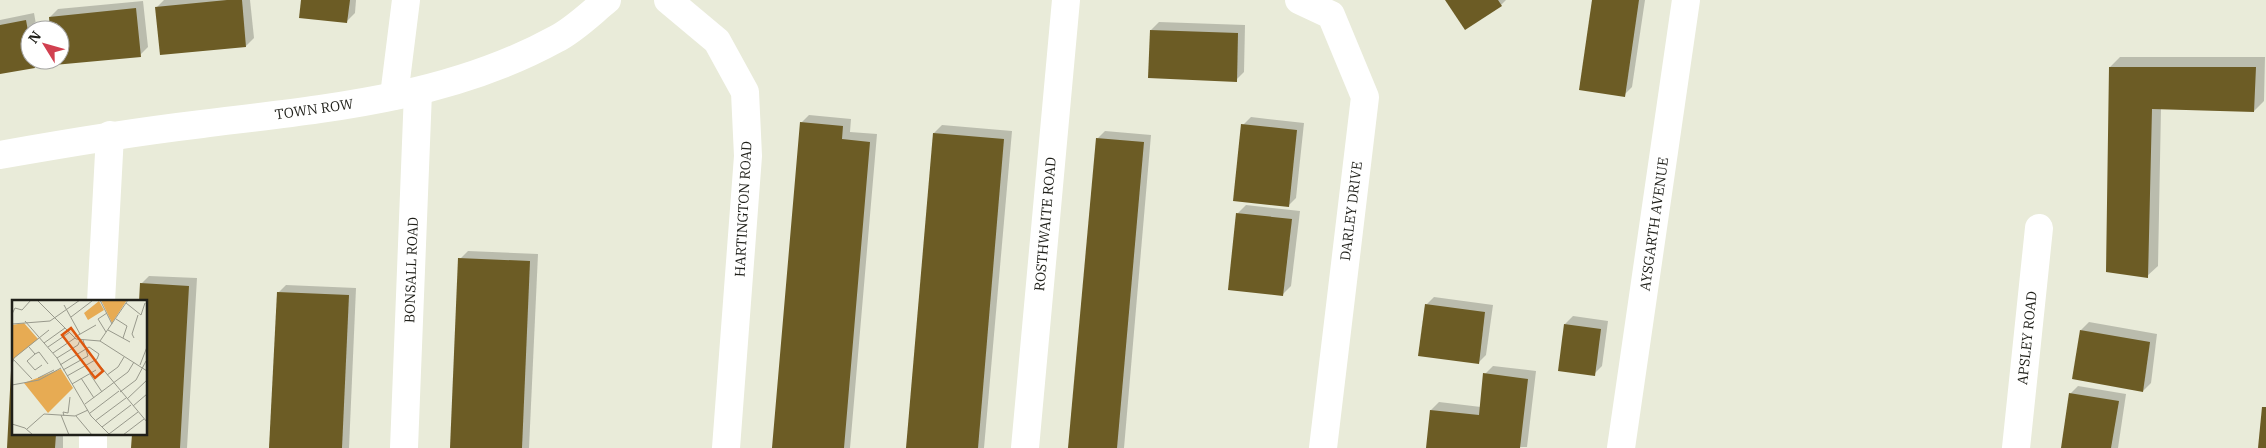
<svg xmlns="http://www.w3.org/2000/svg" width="2266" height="448" font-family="'IBM Plex Serif',serif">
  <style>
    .shadow { fill: #0003 }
    .building { fill: #6c5c25 }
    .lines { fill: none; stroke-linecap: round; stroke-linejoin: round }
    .minor { stroke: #fff; stroke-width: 28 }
    .labels { text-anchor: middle; stroke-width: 5; stroke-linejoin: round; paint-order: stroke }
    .street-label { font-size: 14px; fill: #1f1f19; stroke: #fff }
    .inset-road { fill: none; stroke: #98998c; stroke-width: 1 }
    .view { fill: #de560d; fill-opacity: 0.15; stroke: #de560d; stroke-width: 2.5 }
    .inset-edge { fill: none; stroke: #1f1f19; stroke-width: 2.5 }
  </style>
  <rect width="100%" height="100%" fill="#e9ebd9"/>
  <g class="shadow">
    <polygon points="164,0 250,0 254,38 246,46 156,8"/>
    <polygon points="303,0 356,0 355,13 347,21"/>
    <polygon points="1446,0 1506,0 1501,5"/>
    <polygon points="1594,0 1645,0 1632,87 1624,95"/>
    <polygon points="143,1 148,47 140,55 55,64 54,60 60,60 60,30 52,30 50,17 58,9"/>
    <polygon points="34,13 37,30 30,30 30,60 41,60 34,67 0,73 0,20"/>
    <polygon points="1159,22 1245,25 1244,72 1236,80 1151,30"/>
    <polygon points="2120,57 2265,57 2264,101 2254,111 2161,108 2158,266 2147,276 2110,67"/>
    <polygon points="809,115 851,119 850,132 877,134 850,448 773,448 801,123"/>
    <polygon points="1251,117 1304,123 1296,198 1288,206 1243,125"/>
    <polygon points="942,125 1012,131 984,448 907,448 934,133"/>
    <polygon points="1105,131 1151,135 1124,448 1069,448 1097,139"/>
    <polygon points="1246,205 1300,211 1291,286 1283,294 1238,213"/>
    <polygon points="468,251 538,254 529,448 452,448 460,259"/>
    <polygon points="149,276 197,278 187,448 132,448 146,434 146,302 141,284"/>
    <polygon points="286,285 356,288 349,448 270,448 278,293"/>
    <polygon points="1434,297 1493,305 1486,355 1478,363 1426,305"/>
    <polygon points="1573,316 1608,321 1602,366 1594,374 1565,324"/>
    <polygon points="2089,322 2157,334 2151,383 2143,391 2081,330"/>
    <polygon points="14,345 14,434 63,434 63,448 8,448"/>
    <polygon points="1493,366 1536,371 1527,447 1427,448 1431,410 1439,402 1481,407 1485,374"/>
    <polygon points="2078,386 2126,394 2118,448 2062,448 2070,394"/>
  </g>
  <g class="building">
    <polygon points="227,0 242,0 246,47 160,55 155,7"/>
    <polygon points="301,0 350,0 347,23 299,18"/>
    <polygon points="1445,0 1498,0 1502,6 1465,30"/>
    <polygon points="1592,0 1639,0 1625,97 1579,90"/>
    <polygon points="136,8 141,57 54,65 53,60 60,60 60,30 50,30 49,17"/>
    <polygon points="26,20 30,42 30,60 33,60 35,68 0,74 0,25"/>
    <polygon points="1150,30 1238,33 1237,82 1148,78"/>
    <polygon points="2109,67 2256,67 2254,112 2152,109 2148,278 2106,272"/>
    <polygon points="800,122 843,126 842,139 870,142 844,448 772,448"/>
    <polygon points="1241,124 1297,130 1289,207 1233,201"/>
    <polygon points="933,133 1004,139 978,448 906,448"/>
    <polygon points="1096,138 1144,142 1117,448 1068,448"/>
    <polygon points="1236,213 1292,219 1283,296 1228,290"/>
    <polygon points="458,258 530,261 522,448 450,448"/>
    <polygon points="140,283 189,286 180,448 131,448 132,434 146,434 146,302 139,302"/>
    <polygon points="277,292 349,295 342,448 269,448"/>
    <polygon points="1425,304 1485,312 1479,364 1418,356"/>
    <polygon points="1564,324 1601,329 1595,376 1558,371"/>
    <polygon points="2080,330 2150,342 2143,392 2072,379"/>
    <polygon points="12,351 14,434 56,434 55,448 7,448"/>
    <polygon points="1483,373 1528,379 1520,448 1426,448 1430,410 1479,415"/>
    <polygon points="2069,393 2119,401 2111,448 2061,448"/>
    <polygon points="2262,407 2266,407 2266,448 2258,448"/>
  </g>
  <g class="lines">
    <g class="minor">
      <polyline points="668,0 717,41 745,92 748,156 726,448"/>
      <polyline points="1299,0 1331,15 1365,97 1323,448"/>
      <polyline points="394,96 406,0"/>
      <path d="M0,155C67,143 134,132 202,124C322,109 447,99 556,39C574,30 591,13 607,0"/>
      <polyline points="101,302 110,135"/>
      <polyline points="93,448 93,434"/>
      <polyline points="404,448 418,92"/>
      <polyline points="1025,448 1066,0"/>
      <polyline points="1621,448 1686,0"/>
      <polyline points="2016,448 2039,228"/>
    </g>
  </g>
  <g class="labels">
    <g class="street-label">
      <text transform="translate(314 109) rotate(-8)" y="5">TOWN ROW</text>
      <text transform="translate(743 209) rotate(-87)" y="5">HARTINGTON ROAD</text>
      <text transform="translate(1351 211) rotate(-83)" y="5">DARLEY DRIVE</text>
      <text transform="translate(1045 224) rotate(-85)" y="5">ROSTHWAITE ROAD</text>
      <text transform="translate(1654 224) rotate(-82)" y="5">AYSGARTH AVENUE</text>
      <text transform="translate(411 270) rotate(-88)" y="5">BONSALL ROAD</text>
      <text transform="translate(2027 338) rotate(-84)" y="5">APSLEY ROAD</text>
    </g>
  </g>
  <g transform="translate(12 300)">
    <rect width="135" height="135" fill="#e9ebd9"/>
    <path d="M89,0H115L100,23ZM87,1L92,10L76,20L72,13ZM12,23L26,39L0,60V25ZM49,69L61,88L36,113L12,83Z" fill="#e7ab53"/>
    <path class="inset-road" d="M25,0L64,39L88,41L135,71M88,0L100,24M114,3L129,15L133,3M52,5L68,34M0,14L3,8L10,10L19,0M59,17L80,1M104,19L115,26L111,38M13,21L45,58L79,116L98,135M0,24L38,21L68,0M96,30L118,42M94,32L86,19L95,13M63,37L84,25M122,38L120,34L126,15M88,41L116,0M32,43L53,28M17,47L23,54L15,61L23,70L30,65M36,47L58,32M41,53L63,38M23,54L27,52L36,64M45,58L66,45L68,40M1,59L20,79M0,64L2,58L37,30M48,65L77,47L87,54L85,59L55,76M128,65L135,47M89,67L135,122M51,70L76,56L71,40M78,74L90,92M95,75L106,67L112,57M26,78L42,70M69,78L82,98M60,84L84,70M0,85L27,80L49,68M108,92L124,80L134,61M115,99L135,80M73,104L116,72L122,62M121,106L135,94M78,113L107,91M49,115L57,135M52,116L51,112L56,113L58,97M64,116L80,135M83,121L114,98M0,124L13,128L21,135M90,127L119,105M15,129L32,114L63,116L76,110M97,134L126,112M111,135L132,119"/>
    <path class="view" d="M59,28L91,71L83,78L50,35Z"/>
    <rect width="135" height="135" class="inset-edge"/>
  </g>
  <g transform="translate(45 45) rotate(307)"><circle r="24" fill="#ffffff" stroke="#a5a5a3"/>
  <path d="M0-4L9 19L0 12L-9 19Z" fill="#d14050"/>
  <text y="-8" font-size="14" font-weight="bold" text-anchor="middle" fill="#1f1f19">N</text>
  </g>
</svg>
